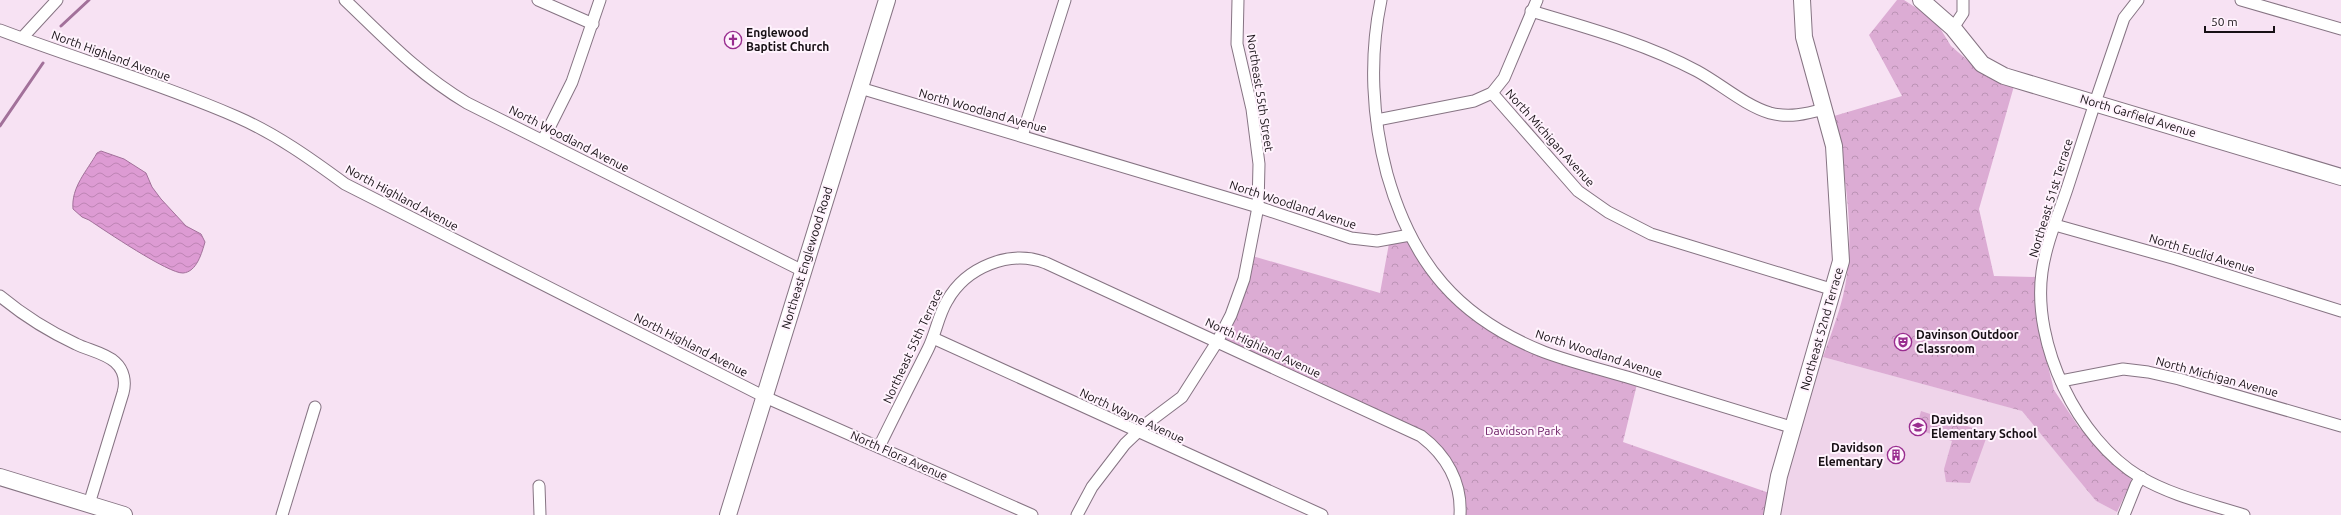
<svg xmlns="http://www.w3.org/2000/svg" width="2341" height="515" font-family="Ubuntu,sans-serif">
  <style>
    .built { fill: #efd4ea }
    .park { fill: url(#park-crowns) }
    .water { fill: url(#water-waves); stroke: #a2719a }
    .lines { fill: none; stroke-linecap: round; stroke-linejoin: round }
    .stream { stroke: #a2719a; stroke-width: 3 }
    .street-casing { stroke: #867483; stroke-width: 13 }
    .secondary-casing { stroke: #867483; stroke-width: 18 }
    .street { stroke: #fff; stroke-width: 11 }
    .secondary { stroke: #fff; stroke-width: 16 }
    .labels { text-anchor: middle; stroke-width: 4; stroke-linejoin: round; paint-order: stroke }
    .poi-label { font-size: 12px; font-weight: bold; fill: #171015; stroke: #fff3fd; text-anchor: start }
    .street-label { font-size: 12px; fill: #171015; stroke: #fff3fd }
    .park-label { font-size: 12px; fill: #6e2167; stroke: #fff3fd }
  </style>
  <defs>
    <pattern id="park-crowns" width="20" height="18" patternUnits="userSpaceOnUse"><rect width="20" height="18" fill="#dcacd4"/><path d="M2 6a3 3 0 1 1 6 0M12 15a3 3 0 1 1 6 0" fill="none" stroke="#bc93b5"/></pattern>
    <pattern id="water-waves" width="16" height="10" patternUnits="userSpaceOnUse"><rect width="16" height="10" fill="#dd9bd3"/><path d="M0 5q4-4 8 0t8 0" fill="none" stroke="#bd84b4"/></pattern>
  </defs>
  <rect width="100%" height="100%" fill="#f7e2f3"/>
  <polygon class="built" points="1823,357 2023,411 2096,501 2117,512 2116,515 1780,515 1790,459"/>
  <g class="park">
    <path d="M1897,0H1904L1935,20L1951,46L1987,77L2014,86L1979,209L1994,276L2038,277L2039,330L2054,390L2078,426L2107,459L2132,480L2117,512L2096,501L2022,411L1823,357C1830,337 1838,316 1843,296C1857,237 1845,175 1834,116L1902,96L1869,35Z"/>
    <polygon points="1410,235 1458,300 1525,343 1638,380 1623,442 1775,495 1772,515 1460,515 1459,496 1439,452 1399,426 1217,342 1249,255 1380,293 1390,238"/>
    <polygon points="1921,411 1985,432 1987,436 1970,483 1946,482 1944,469 1952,441 1916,429"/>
  </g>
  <path class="water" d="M101,151L124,159L146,173L152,187L161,199L186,226L201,234L205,242C202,252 197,272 183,273C169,274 104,230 89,220L82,217L73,209C71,187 87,171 97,153Z"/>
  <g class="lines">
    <g class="stream">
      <polyline points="61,26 89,0"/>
      <polyline points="0,126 43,63"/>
    </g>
    <defs>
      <g id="street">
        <path d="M345,0C386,39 417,73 467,103L803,271"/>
        <polyline points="538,0 593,24"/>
        <path d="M1381,0C1369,57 1372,118 1387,174C1412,263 1458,318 1544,352C1571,362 1599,369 1627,377C1683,394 1739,411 1794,428"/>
        <path d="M2138,0L2124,18C2104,75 2085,132 2067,189C2058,216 2046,243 2042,272C2032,344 2077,439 2140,477C2172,496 2210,504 2244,515"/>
        <polyline points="2241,0 2341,29"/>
        <path d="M1531,11C1588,28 1644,43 1697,71C1721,84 1744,105 1770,113C1789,118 1806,114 1824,109"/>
        <polyline points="1953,28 1963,13 1963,0"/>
        <path d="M0,30C79,60 159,83 237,117C276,134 311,159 345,184L765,397L1032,515"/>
        <polyline points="22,38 57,0"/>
        <polyline points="860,88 1258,207 1351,238 1377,241 1410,235"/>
        <polyline points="1492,93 1578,191 1608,212 1651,234 1834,290"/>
        <polyline points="1377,120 1474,101 1492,93 1504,78 1537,0"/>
        <polyline points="1022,136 1065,0"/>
        <polyline points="543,140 572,82 600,0"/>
        <polyline points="2055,225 2176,259 2341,311"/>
        <path d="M0,296C23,315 48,331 76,344C88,350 105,353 115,362C124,370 126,382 123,393L89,504"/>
        <polyline points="933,338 1322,515"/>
        <polyline points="2061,381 2123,369 2148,372 2179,379 2341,426"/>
        <path d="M879,447C895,414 912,381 928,349C936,333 938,316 947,301C966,267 1010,249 1046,263L1421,436C1446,455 1462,482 1460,515"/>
        <polyline points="539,486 540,515"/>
        <polyline points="282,515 315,407"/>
        <polyline points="1077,515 1092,487 1125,444 1146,424 1182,397 1217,342 1231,315 1244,279 1258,207 1259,164 1252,109 1237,44 1238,0"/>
        <polyline points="2124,515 2136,485 2141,477"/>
      </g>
      <g id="secondary">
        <polyline points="1921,0 1953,28 1982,64 2004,76 2341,177"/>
        <polyline points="0,477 124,515"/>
        <polyline points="728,515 887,0"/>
        <polyline points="1772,515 1779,476 1841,261 1834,146 1804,37 1802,0"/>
      </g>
    </defs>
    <use href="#street" class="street-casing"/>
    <use href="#secondary" class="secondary-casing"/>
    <use href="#street" class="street"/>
    <use href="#secondary" class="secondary"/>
  </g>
  <defs>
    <symbol id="church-ring" viewBox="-11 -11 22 22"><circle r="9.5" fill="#fff3fd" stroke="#992d8f" stroke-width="1.5"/><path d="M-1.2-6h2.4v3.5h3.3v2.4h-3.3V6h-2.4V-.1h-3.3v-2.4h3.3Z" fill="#992d8f"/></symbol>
    <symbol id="theatre-ring" viewBox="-11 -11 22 22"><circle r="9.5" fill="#fff3fd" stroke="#992d8f" stroke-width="1.5"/><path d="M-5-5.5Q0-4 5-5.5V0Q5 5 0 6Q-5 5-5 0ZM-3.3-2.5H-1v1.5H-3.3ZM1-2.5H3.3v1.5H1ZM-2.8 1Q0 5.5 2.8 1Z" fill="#992d8f"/></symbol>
    <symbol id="school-ring" viewBox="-11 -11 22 22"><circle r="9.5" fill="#fff3fd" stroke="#992d8f" stroke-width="1.5"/><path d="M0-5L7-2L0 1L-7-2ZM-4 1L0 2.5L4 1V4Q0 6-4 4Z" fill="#992d8f"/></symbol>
    <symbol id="building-ring" viewBox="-11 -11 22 22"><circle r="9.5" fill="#fff3fd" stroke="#992d8f" stroke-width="1.5"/><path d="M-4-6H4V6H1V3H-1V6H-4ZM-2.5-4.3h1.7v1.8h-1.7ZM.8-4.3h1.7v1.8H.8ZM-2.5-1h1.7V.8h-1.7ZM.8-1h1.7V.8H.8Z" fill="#992d8f"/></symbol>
  </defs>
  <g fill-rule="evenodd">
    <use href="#church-ring" x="723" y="30" width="20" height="20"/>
    <use href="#theatre-ring" x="1893" y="332" width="20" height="20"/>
    <use href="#school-ring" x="1908" y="417" width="20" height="20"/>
    <use href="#building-ring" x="1886" y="445" width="20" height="20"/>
  </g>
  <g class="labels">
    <g class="poi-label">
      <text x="746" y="37">Englewood<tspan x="746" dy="14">Baptist Church</tspan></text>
      <text x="1916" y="339">Davinson Outdoor<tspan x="1916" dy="14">Classroom</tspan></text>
      <text x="1931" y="424">Davidson<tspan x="1931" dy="14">Elementary School</tspan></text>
      <text x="1883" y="452" text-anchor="end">Davidson<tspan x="1883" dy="14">Elementary</tspan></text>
    </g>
    <g class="street-label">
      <text transform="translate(111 56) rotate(20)" y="4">North Highland Avenue</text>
      <text transform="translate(1260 93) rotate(81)" y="4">Northeast 55th Street</text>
      <text transform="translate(983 111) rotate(16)" y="4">North Woodland Avenue</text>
      <text transform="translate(2138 116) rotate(17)" y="4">North Garfield Avenue</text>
      <text transform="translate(1550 138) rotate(48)" y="4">North Michigan Avenue</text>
      <text transform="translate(569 139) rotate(27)" y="4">North Woodland Avenue</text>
      <text transform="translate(402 198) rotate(28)" y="4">North Highland Avenue</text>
      <text transform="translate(2051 198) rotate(-73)" y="4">Northeast 51st Terrace</text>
      <text transform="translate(1293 205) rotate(18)" y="4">North Woodland Avenue</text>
      <text transform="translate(2202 254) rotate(17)" y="4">North Euclid Avenue</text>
      <text transform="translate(807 258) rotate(-73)" y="4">Northeast Englewood Road</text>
      <text transform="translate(1822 329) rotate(-74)" y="4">Northeast 52nd Terrace</text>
      <text transform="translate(691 345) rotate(27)" y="4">North Highland Avenue</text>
      <text transform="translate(913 346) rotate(-65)" y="4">Northeast 55th Terrace</text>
      <text transform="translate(1263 348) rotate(25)" y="4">North Highland Avenue</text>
      <text transform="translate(1599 354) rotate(18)" y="4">North Woodland Avenue</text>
      <text transform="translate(2217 377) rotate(15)" y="4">North Michigan Avenue</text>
      <text transform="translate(1132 416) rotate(25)" y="4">North Wayne Avenue</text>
      <text transform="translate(899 456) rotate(24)" y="4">North Flora Avenue</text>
    </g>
    <g class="park-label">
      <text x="1523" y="435">Davidson Park</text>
    </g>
  </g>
  <path d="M2205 26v6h69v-6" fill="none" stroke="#171015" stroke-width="2"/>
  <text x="2211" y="26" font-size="12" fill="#171015" stroke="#fff3fd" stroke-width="3" paint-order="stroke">50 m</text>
</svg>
